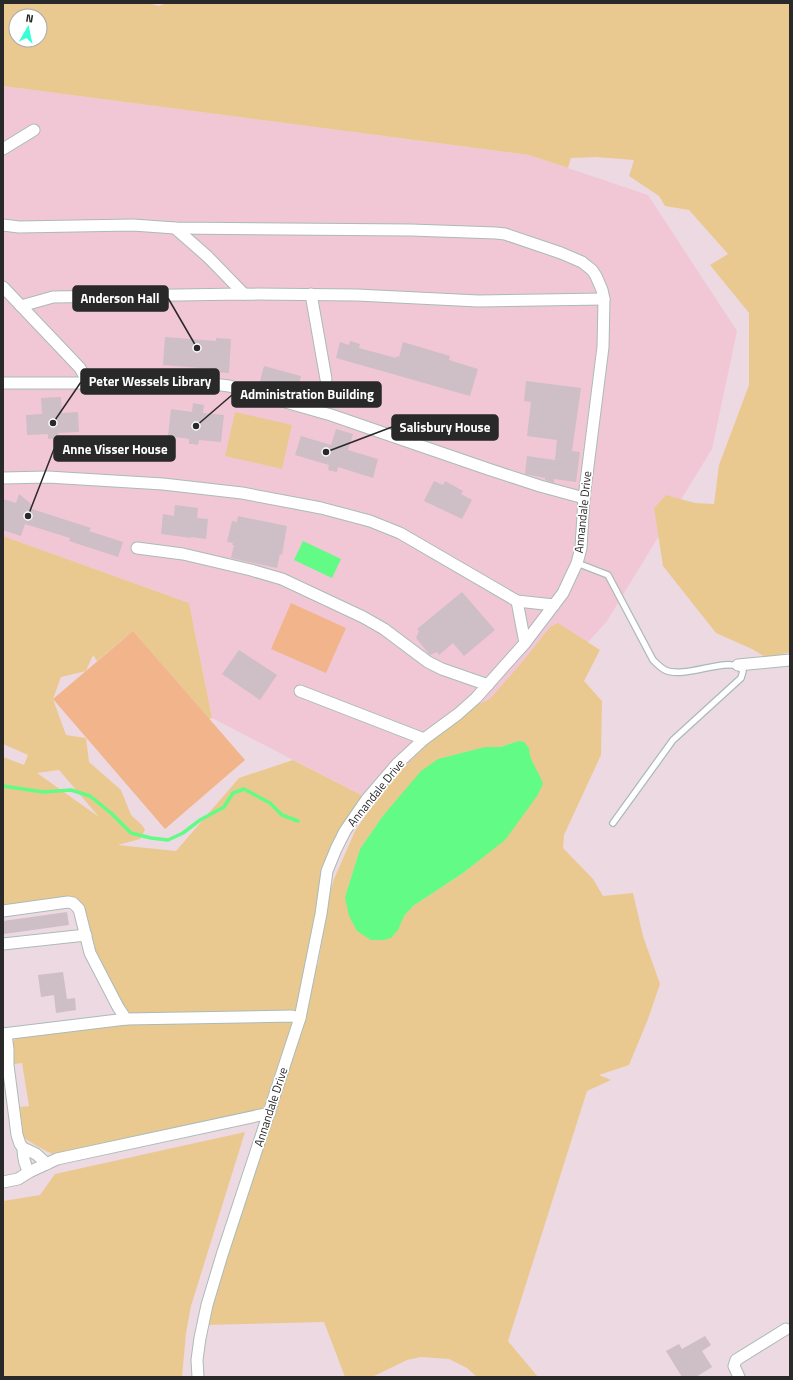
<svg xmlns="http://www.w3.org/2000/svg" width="793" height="1380" font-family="'Titillium Web',sans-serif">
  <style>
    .education { fill: #f1c7d5 }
    .green { fill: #eac990; fill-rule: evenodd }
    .pitch { fill: #f2b48a }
    .water { fill: #61fb86 }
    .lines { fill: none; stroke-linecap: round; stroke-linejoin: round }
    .stream { stroke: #61fb86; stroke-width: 3.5 }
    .building { fill: #cebec5 }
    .lane-casing { stroke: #aabbb7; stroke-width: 8 }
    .street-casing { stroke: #aabbb7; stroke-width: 13 }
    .lane { stroke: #fff; stroke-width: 5.5 }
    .street { stroke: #fff; stroke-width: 11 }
    .labels { text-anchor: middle; stroke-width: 3.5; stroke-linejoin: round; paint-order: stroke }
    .street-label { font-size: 12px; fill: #292929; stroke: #fff }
    .leader { fill: none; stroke: #292929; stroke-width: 1.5 }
    .callout-dot { fill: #292929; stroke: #fff; stroke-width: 1.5 }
    .callout { fill: #292929; stroke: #292929; stroke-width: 1.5 }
    .callout-label { font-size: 13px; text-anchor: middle; font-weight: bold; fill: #fff }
  </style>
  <rect width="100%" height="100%" fill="#edd9e2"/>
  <polygon class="education" points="3,86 529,155 648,195 737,331 712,449 607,621 423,827 212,718 189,603 3,536"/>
  <g class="green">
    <path d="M3,3H148L159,6L167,3H790V652L767,658L752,649L716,633L663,566L654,508L666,495L695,503L714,504L719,465L749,385V313L710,265L728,254L689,210L665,206L659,196L629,176L634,160L596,157L571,158L568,168L529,155L3,86ZM16,16H40V40H16Z"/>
    <polygon points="235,412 292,425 282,469 225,456"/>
    <path d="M3,536L189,603L212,718L209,719L133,631L97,661L93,655L86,671L61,677L53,699L66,735L86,738L89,762L121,790L131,815L142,825L145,830L140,839L118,845L176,851L239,778L293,760L365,797L342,828L317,914L296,1013L133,1017L121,1009L93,953L80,905L3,906V757L24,765L28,755L3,744ZM59,770L99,817L37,773Z"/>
    <path d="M558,623L600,650L584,681L602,701L601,755L564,835L563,848L593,879L603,896L633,893L643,936L660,984L648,1019L629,1065L599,1075L611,1080L587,1091L508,1341L538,1377H477L467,1368L449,1359L421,1357L407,1360L372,1377H345L324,1322L206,1325L313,965H318L329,896L334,879L355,831L377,798L389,782L422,750L429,738L458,714L490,699L524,660L550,627ZM518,741L529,748V756L533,763L482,858L463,873L413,906L404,916L345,897L360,849L382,817L438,759L485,747H501Z"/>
    <path d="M293,1020L263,1109L68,1153C64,1153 57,1155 53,1154C51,1154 24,1139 23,1137L20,1107L29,1106L22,1063L14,1064L13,1041L21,1035L126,1023Z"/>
    <polygon points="245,1132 191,1306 186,1333 182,1377 3,1377 3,1201 40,1195 55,1174"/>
  </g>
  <g class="pitch">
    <polygon points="291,603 346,628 326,673 271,649"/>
    <polygon points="133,631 245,760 165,829 53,699"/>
  </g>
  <g class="water">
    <polygon points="303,541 341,559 332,578 294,560"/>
    <path d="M518,741L524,742L529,748C529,761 539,771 543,784L537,796L505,840L463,873L413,906L404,916L398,930L391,938L384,940H371L357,931L349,916L345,897L360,849L382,817L421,771L438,759L485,747H501Z"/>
  </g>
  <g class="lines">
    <polyline class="stream" points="3,786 43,792 71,790 90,796 111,813 131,833 151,838 168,840 183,833 200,820 224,807 233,793 244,789 270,803 282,815 298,821"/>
  </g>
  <g class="building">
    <polygon points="165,337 216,341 216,338 231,339 229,373 213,372 213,369 163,365"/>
    <polygon points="350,341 360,344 359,348 396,358 397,356 399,357 403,342 450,356 449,360 478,369 470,396 336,358 340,342 349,345"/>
    <polygon points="264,366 301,376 297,392 260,381"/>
    <polygon points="526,381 581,388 572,451 580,452 576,482 554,479 554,483 545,480 545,478 525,474 527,456 555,460 557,440 527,436 531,402 524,401"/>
    <polygon points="61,397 62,413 78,412 79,432 58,433 58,438 48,439 48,434 27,435 26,415 42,414 41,398"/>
    <polygon points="193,403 204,405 203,413 224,415 221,442 199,440 198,445 193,444 189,444 189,439 168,436 171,409 192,412"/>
    <polygon points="336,429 353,434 348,450 378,459 373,478 338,467 337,472 332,471 328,470 329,465 295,455 301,436 331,445"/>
    <polygon points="434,481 443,485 445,481 463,491 461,494 472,500 462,519 424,501"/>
    <polygon points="19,494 31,504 32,509 91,528 89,531 123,542 118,557 69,541 70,538 25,524 21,536 3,530 3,499 16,503"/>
    <polygon points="175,505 198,508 197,518 208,519 206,539 191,537 191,538 161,534 163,514 174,516"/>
    <polygon points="238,516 287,526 282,555 280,554 277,568 231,558 234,545 232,545 233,543 227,542 232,521 237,522"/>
    <polygon points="462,592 495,630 464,656 453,643 439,655 437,652 430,655 416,638 419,631 417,629"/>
    <polygon points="239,650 277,675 260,700 222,674"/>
    <polygon points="67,912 69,925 4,934 3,921"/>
    <polygon points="63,972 67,999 75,998 76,1010 56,1013 54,995 41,997 38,975"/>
    <polygon points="705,1336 711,1345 702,1351 712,1367 696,1377 682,1377 666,1351 679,1344 682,1349"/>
  </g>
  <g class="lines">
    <defs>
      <path id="lane" d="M577,563L608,575L653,660C656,663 661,668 665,670C686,680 733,653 743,671L741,678L673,740L613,823"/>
      <g id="street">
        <polyline points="3,149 34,130"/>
        <polyline points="3,225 19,227 133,225 175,228 411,230 496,233 505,234 561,253 582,262 592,270 596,276 602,290 604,299 603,347 584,498 581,548 577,563 563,593 525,643 476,698 458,714 424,739 397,764 367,799 345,831 336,849 327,871 321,914 300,1018 222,1255 207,1305 200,1338 197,1360 198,1377"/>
        <polyline points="175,228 208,257 244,294"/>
        <polyline points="3,287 80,368 88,383 188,381 229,386 331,415 488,469 540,486 584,498"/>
        <polyline points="311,294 326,379"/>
        <polyline points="21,306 53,297 241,294 357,295 478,301 604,299"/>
        <polyline points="3,383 88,383"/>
        <polyline points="3,478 48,477 163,484 242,493 321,508 370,521 400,533 517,601 554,605"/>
        <polyline points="137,548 183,554 251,570 282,579 363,617 384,629 428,662 442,669 488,685"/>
        <polyline points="517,601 525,643"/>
        <polyline points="738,665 790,660"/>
        <polyline points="300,691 424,739"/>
        <polyline points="3,911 68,902 73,903 79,909 90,953 118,1007 126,1019"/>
        <polyline points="3,944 86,935"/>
        <polyline points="3,1034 126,1019 292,1016 300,1018"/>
        <polyline points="6,1034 8,1050 8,1065 17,1135 20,1144 23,1148 36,1154 47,1164"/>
        <path d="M23,1148C23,1157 24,1164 29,1172"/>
        <polyline points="3,1182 18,1179 29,1172 57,1159 270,1113"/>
        <polyline points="739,1377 734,1366 736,1360 786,1329"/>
      </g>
    </defs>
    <use href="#lane" class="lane-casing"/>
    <use href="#street" class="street-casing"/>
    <use href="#lane" class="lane"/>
    <use href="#street" class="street"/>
  </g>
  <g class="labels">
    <g class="street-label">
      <text transform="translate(583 512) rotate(-84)" y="4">Annandale Drive</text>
      <text transform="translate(376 793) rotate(-51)" y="4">Annandale Drive</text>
      <text transform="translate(271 1107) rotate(-72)" y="4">Annandale Drive</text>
    </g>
  </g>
  <path class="leader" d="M197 348L168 298M53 423L81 382M196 426L232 395M326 452L392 427M28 516L54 449"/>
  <g class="callout-dot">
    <circle cx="197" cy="348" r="4"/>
    <circle cx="53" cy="423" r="4"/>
    <circle cx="196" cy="426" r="4"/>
    <circle cx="326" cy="452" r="4"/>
    <circle cx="28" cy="516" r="4"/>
  </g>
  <g class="callout">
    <rect x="73" y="286" width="95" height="25" rx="4"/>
    <rect x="81" y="369" width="138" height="25" rx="4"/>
    <rect x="232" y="382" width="149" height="25" rx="4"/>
    <rect x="392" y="415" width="106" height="25" rx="4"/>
    <rect x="54" y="436" width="121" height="25" rx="4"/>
  </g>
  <g class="callout-label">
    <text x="120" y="303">Anderson Hall</text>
    <text x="150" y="386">Peter Wessels Library</text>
    <text x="307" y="399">Administration Building</text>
    <text x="445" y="432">Salisbury House</text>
    <text x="115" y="454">Anne Visser House</text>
  </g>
  <rect width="793" height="1380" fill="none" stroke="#292929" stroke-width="8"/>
  <g transform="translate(28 28) rotate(9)"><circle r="19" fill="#ffffff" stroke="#a9a9a9"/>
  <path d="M0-3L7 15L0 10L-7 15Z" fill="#34ffd5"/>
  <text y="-6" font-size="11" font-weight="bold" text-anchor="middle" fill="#292929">N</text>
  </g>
</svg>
